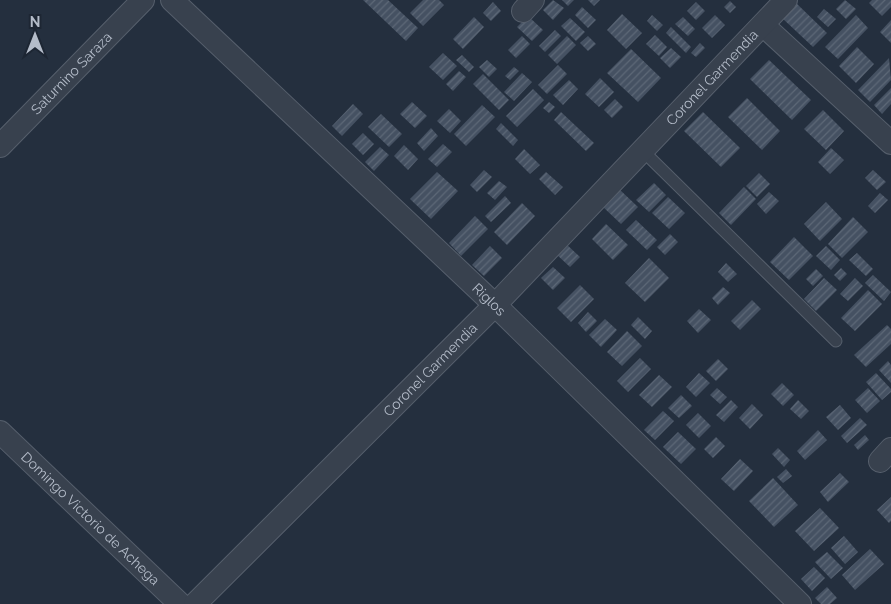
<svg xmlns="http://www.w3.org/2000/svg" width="891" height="604" font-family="Raleway,sans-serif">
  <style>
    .building { fill: url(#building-hatch) }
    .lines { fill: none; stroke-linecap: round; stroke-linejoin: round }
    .lane-casing { stroke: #565f6c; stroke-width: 13 }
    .street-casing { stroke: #565f6c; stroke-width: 24 }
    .lane { stroke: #38414e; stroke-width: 11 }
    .street { stroke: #38414e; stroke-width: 22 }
    .labels { text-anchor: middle; stroke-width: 4.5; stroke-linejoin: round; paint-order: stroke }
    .street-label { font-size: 14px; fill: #b4bcc9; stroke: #1d2633 }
  </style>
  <defs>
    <pattern id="building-hatch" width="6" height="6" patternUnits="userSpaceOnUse" patternTransform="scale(1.25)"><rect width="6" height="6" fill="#455162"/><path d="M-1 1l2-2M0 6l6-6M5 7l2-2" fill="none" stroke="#5d6877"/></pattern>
  </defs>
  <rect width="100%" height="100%" fill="#242f3e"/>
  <g class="building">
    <polygon points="363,0 388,0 418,28 406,41"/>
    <polygon points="423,0 439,0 444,5 423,26 410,13"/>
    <polygon points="553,0 564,8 553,20 543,10"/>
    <polygon points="562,0 574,0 568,6"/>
    <polygon points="588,0 600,0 594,6"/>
    <polygon points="845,0 856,9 846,19 836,9"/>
    <polygon points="872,0 891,0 891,7 882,16 869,3"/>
    <polygon points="730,1 736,7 730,13 724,7"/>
    <polygon points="493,2 501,11 491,21 483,13"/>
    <polygon points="696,2 705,11 696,20 687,11"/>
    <polygon points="795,2 827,33 813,47 781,17"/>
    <polygon points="582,7 596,20 588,28 575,15"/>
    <polygon points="824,9 836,19 828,27 817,17"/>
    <polygon points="622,14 642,33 626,49 607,30"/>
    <polygon points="652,15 663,25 657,31 647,21"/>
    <polygon points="715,15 725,25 712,38 702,28"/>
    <polygon points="856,15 868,28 838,59 825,47"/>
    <polygon points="528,16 543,30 532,41 517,27"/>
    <polygon points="474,17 484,27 463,49 453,39"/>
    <polygon points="683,17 695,29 688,36 675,24"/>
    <polygon points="570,18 585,32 576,41 561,26"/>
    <polygon points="891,20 891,43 880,32"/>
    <polygon points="671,27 691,47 686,53 666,33"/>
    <polygon points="555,30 561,36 545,52 539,46"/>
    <polygon points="655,35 667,47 659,56 646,44"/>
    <polygon points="522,36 530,44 516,58 508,50"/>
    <polygon points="567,36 576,45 557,64 548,55"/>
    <polygon points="588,36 596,44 588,51 580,43"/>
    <polygon points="700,43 705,48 696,57 691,53"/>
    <polygon points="857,47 874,64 856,83 839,66"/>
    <polygon points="671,48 681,57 670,68 660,58"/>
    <polygon points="631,49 661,78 638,102 607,73"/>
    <polygon points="443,53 457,66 443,80 429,67"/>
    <polygon points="462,55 474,67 469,72 456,60"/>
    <polygon points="889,58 891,80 870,102 858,90"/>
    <polygon points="487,60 497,69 489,77 479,67"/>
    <polygon points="769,60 811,100 792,120 750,79"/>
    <polygon points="558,65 567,74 547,94 538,85"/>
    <polygon points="514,67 519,71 510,80 505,76"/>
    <polygon points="459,71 466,77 453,91 446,84"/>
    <polygon points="522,73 532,82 514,101 504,92"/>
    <polygon points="483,74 509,100 499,110 473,84"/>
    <polygon points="600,78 614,92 599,107 585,94"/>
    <polygon points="569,80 578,89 563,105 553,95"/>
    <polygon points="891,88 891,104 882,114 874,105"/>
    <polygon points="533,89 544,100 517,127 506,116"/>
    <polygon points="747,98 780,131 762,150 728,117"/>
    <polygon points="615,99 623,107 612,118 604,110"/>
    <polygon points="412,102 427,116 415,128 400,114"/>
    <polygon points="549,102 555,107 549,113 543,108"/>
    <polygon points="353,104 363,114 342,136 332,126"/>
    <polygon points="482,105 495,117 466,146 454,134"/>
    <polygon points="449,109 461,121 450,133 437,121"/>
    <polygon points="823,110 844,131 826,150 804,129"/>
    <polygon points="561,112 594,143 586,151 554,120"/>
    <polygon points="703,112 740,148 721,167 684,131"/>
    <polygon points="381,114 402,134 389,147 368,127"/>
    <polygon points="501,123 518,140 513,146 496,129"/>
    <polygon points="431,128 438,136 424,151 417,143"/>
    <polygon points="363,133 374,144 363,155 352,144"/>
    <polygon points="443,144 452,152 437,167 428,159"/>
    <polygon points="404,145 418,159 408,170 394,156"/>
    <polygon points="380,147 389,155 374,171 365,162"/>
    <polygon points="831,148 844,160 830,174 818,162"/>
    <polygon points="524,149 540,165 530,174 515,159"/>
    <polygon points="484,170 492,177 477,192 470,185"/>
    <polygon points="873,170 886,182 877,190 865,178"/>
    <polygon points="437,172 458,191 431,219 410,199"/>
    <polygon points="546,172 563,187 555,195 539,179"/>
    <polygon points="759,173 770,184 757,197 746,186"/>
    <polygon points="499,181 507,187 495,200 487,193"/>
    <polygon points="654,183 666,195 649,212 636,200"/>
    <polygon points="744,187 756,199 731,225 719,213"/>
    <polygon points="619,189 638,207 621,224 602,206"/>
    <polygon points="769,192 779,201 766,214 757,204"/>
    <polygon points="880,193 888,200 875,213 868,206"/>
    <polygon points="505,196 511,203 491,222 485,216"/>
    <polygon points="668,197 685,213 669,229 652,213"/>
    <polygon points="826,202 842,219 820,241 804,224"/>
    <polygon points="522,203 535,216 507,245 494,232"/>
    <polygon points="475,216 488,229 461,256 449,243"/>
    <polygon points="853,217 868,232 842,258 828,244"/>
    <polygon points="636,220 657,240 647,250 626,230"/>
    <polygon points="606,224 628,245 613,260 592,239"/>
    <polygon points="670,234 678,242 665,255 657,247"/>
    <polygon points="794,237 813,256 789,280 770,262"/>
    <polygon points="565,243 580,257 570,267 555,253"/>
    <polygon points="490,246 502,258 484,276 472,265"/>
    <polygon points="826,246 840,260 831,270 816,256"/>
    <polygon points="857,253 873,269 866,276 849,260"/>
    <polygon points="649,258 669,278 645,302 625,283"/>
    <polygon points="726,263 737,274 728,282 718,272"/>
    <polygon points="553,267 565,278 553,290 541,278"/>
    <polygon points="841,268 847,274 840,281 834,275"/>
    <polygon points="816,269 823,276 813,286 806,279"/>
    <polygon points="873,275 891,292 884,301 865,283"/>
    <polygon points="824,278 837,290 816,311 804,299"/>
    <polygon points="855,278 863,286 848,301 840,294"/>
    <polygon points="580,285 594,299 571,322 557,308"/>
    <polygon points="723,287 730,293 718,305 712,298"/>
    <polygon points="868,290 882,304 855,331 841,318"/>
    <polygon points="752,300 761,309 740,330 731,321"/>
    <polygon points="699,309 711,320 698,333 687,321"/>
    <polygon points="588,312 597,321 586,332 578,323"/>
    <polygon points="638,317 652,331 645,339 631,325"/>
    <polygon points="605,319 617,330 601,347 589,335"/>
    <polygon points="887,325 891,329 891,344 866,367 854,355"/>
    <polygon points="627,331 642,346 622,366 607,352"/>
    <polygon points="640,358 651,369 628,392 617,381"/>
    <polygon points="718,359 728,369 716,381 706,371"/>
    <polygon points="888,361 891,365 891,383 879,370"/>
    <polygon points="699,373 710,383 696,397 686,387"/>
    <polygon points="876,373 891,389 891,392 882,400 866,382"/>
    <polygon points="659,375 672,387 652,407 639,395"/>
    <polygon points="782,383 794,395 783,406 771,394"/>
    <polygon points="717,388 727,397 720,404 710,395"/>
    <polygon points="868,388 880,401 867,413 855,400"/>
    <polygon points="681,395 692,406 679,418 668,408"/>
    <polygon points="731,400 738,407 724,422 716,415"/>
    <polygon points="798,400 809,411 801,419 790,409"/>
    <polygon points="752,404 763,415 750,429 739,418"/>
    <polygon points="840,405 851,418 838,430 826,417"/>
    <polygon points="663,411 674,421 655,440 644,430"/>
    <polygon points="698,413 711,426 699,438 686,425"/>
    <polygon points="860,418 867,425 847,443 841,436"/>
    <polygon points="818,430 827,440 805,460 797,451"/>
    <polygon points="678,432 696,449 681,464 663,447"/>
    <polygon points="865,435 869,440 858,450 854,445"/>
    <polygon points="716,437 725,446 713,458 704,449"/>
    <polygon points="778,448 790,460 784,467 772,454"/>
    <polygon points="740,459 753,471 734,491 721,479"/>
    <polygon points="786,469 792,476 783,483 777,477"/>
    <polygon points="840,473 849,482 828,502 820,492"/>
    <polygon points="773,478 798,505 774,527 749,501"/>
    <polygon points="891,497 891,521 889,523 877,510"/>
    <polygon points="820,508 839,528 814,551 795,531"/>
    <polygon points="844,536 858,552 845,564 831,548"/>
    <polygon points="870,549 884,564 855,590 842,575"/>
    <polygon points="827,552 843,568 831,579 815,562"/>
    <polygon points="814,567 825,578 812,591 801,579"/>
    <polygon points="827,587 837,598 830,604 821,604 815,598"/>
  </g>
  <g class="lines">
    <defs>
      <polyline id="lane" points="643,151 836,341"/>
      <g id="street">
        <path id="s1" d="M172,0L495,305L800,604"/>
        <polyline points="523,11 533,0"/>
        <polyline points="763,25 891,143"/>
        <path id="s2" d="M0,146L143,0"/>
        <path id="s3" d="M0,432L180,604"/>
        <polyline points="880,461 891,449"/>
        <path id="s4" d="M195,604L495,305L786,0"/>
      </g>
    </defs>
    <use href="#lane" class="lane-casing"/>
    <use href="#street" class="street-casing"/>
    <use href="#lane" class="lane"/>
    <use href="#street" class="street"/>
  </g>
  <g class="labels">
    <g class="street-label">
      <text dy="5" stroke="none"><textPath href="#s2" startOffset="102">Saturnino Saraza</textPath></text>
      <text dy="5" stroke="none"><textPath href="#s4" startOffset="738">Coronel Garmendia</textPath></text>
      <text dy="5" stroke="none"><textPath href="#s1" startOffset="436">Riglos</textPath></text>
      <text dy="5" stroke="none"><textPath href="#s4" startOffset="332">Coronel Garmendia</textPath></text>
      <text dy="5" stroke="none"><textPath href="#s3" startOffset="125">Domingo Victorio de Achega</textPath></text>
    </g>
  </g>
  <g transform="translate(35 35)" stroke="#1d2633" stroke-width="4" paint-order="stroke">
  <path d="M0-4L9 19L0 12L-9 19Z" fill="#b4bcc9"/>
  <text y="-8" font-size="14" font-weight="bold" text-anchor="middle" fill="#b4bcc9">N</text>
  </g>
</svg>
